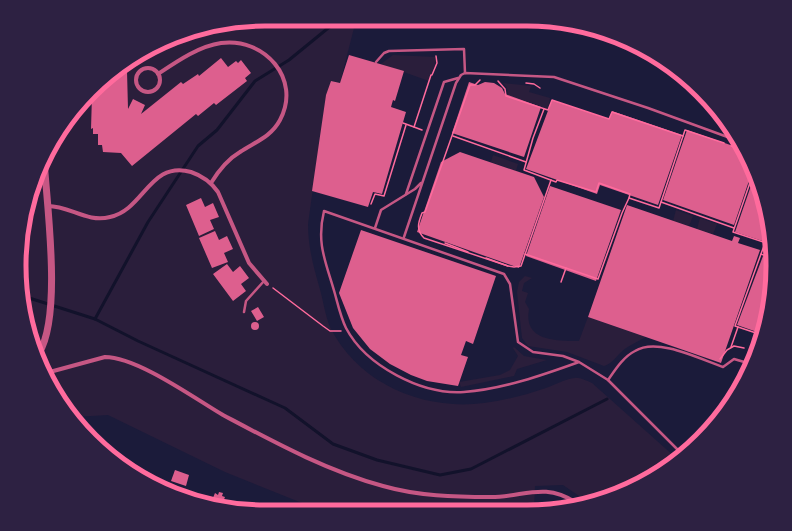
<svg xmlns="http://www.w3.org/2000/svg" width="792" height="531" font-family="'PT Sans Narrow',sans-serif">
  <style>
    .green { fill: #2a1e3b }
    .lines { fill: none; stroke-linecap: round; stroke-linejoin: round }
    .stream { stroke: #12122b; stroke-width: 3 }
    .building { fill: #dd5f8e }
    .path { stroke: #ff6b9d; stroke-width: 1.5 }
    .service { stroke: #c65784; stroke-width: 2.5 }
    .minor { stroke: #c65784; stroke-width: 4 }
    .tertiary { stroke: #c65784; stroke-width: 7 }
    .rim { fill: none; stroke: #ff6b9d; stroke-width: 5 }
  </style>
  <rect width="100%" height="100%" fill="#1b1b3a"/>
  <g class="green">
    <path d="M266,19L356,20L340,83L331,81L326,95L308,224C308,246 313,265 319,286C323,299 325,315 330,327C358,384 424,411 484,403C505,400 526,395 546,388C555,385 565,379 575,378C579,377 587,381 592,383L675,457L621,493L585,500L563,485L535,486L534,511L527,512L317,509L225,472L108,415L74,417L52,389L24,314L20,249L38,171L70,115L128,61L186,32Z"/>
    <polygon points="393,55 435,57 436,61 429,81 381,64"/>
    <polygon points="503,83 531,86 529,92 550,98 548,109 508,95 507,88"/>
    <polygon points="493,155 518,164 516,171 491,162"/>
    <polygon points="676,210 693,216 689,226 673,221"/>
    <polygon points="700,218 717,224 713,234 697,229"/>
    <path d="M525,276L532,278L524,283L522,291L528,293L525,302L529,309C523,341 555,341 579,341L588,317L646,337C639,341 632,344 626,348C618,353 613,364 604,366L567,352L528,346L522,338L517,292L519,282Z"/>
    <polygon points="514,347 524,356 547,360 517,369 514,376 461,387 459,382 500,375 510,370 518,356 513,348"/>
  </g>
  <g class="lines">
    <g class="stream">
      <path d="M22,281C26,265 27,250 23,234"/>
      <polyline points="23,296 95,319 138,341 285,408 333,444 377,460 440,475 471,469 607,399"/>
      <polyline points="95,319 148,222 198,146 217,130 255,81 289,60 338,20"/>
    </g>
  </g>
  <g class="building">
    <polygon points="143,54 143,60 135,60 135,63 129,63 129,71 127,71 128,109 133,99 145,105 141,114 181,82 183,84 198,74 199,76 221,58 228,67 236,61 238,63 241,60 251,73 245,78 247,81 216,105 214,103 198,116 196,114 132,166 121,153 103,152 102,145 98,145 98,134 93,134 93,128 91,129 92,95 128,61"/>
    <polygon points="349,55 404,71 395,101 393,100 391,107 406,112 382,194 373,192 368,207 312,191 326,95 331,81 340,83"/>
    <polygon points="469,82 478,85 485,82 494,83 502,88 505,94 541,107 524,157 452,133"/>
    <polygon points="552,100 609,119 612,111 682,135 658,205 600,185 597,194 526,169"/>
    <polygon points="687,130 739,148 753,169 734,225 663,200"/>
    <polygon points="460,152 534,177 544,197 519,268 417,232 441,162"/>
    <polygon points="755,174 769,243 735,232"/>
    <polygon points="550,186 621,210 596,281 526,256"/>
    <polygon points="201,198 205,207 213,203 219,217 210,220 214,229 199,236 186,205"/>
    <polygon points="627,205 732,241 734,236 740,238 738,243 760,250 721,363 588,317"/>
    <polygon points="361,230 496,276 473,344 466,341 461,355 468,357 458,386 427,381 411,375 390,364 370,349 353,328 339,293"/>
    <polygon points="215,231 219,240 227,236 233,249 224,253 228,262 212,268 199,238"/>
    <polygon points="763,256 772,259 773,265 760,333 737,325"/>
    <polygon points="227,264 233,272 240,266 249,278 241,284 246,291 233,301 213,274"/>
    <polygon points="258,307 264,317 257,321 251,311"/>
    <circle cx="255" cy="326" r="4"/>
    <polygon points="175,470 189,475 186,486 171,481"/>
    <polygon points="219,492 223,493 222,496 225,497 221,507 210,505 215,493 218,495"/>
  </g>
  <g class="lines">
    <g class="path">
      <path d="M480,80L475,85H470L425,212L422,213C418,223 416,230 424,238L508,266L514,267L521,266L551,180"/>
      <polyline points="498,81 505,89 506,96 548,110 552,100 609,119 612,112 683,136 685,130 724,143"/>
      <polyline points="526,83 534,84 540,88"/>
      <polyline points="544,109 533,138 524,170 556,182 557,180 596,192 599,183 630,194 629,198 659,208 683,136"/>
      <polyline points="403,123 414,127 431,75 432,75 437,63 436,56"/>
      <polyline points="414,127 422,130"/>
      <polyline points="453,136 526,162"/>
      <polyline points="731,146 739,148"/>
      <polyline points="754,171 733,232 769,244"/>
      <polyline points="661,202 734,228"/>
      <polyline points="371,204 375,194 384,196 406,125"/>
      <polyline points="445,243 468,252"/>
      <polyline points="765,243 761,254 771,258"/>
      <polyline points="525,254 598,279 622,213 629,198"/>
      <polyline points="486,258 508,266"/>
      <polyline points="561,282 566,268"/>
      <polyline points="273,288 323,326 330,331 341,331"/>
      <polyline points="738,327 735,326 761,254"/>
      <polyline points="731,347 738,327 759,334"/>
      <polyline points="720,359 727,350 734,346 744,348"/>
    </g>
    <g class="service">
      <polyline points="376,62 384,53 389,51 464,49 465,73"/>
      <polyline points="406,194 444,82 458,78"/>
      <polyline points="375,228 381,210 415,189 421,183"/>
      <polyline points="404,237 456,83 461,75 465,73 554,77 648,108 733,139"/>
      <polyline points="244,312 246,301 264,281"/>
      <path d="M579,362L563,356L533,352L518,342L510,284L504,274L324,211C316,244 326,262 335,294C338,305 341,318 346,328C366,366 422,395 464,392C503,389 543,375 579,362L608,380L681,453"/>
      <path d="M608,380C615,370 623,357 635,351C657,337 700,359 723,367L734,359L751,364"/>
    </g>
    <g class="minor">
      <circle cx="148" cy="80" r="12"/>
      <path d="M158,74C176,62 199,46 221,43C264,37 302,79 280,120C271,137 255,142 240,152C228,159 219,170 211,183"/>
      <path d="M48,206C70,206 87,223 110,217C144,210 150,160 191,172C203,176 211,182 218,192L249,263L267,284"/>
      <path d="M46,373L105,357C137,357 194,398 223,415C274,442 327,471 383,486C418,496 454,497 491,497C524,497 544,482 575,502"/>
    </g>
    <path class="tertiary" d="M39,353C62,316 47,206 44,160"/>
  </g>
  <path d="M0 0H792V531H0ZM265 26H527A239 239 0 0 1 766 265V266A239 239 0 0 1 527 505H265A239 239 0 0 1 26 266V265A239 239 0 0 1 265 26Z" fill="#2d2142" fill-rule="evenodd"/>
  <path class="rim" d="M265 26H527A239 239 0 0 1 766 265V266A239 239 0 0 1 527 505H265A239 239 0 0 1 26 266V265A239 239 0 0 1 265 26Z"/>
</svg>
